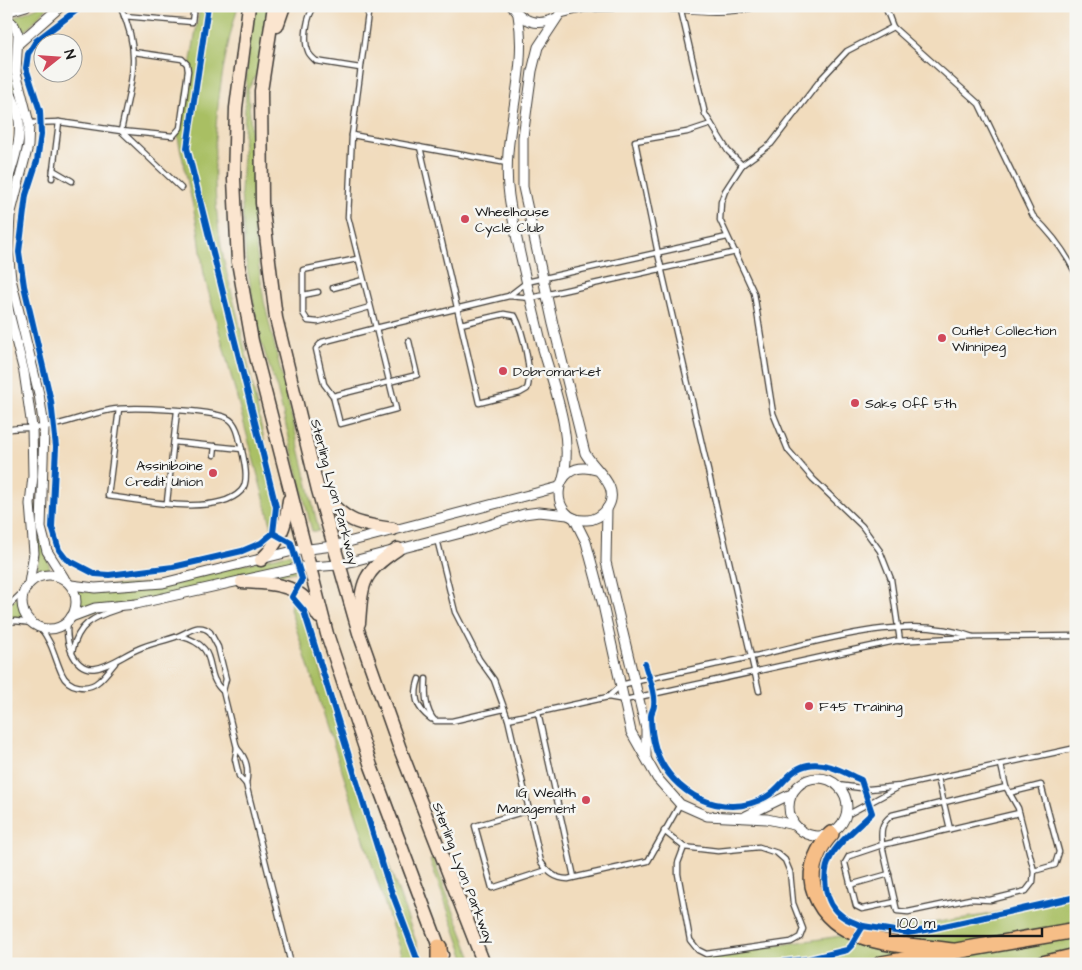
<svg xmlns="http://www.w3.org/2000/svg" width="1082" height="970" font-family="'Architects Daughter',sans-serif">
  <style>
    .green { fill: #a9bf64; stroke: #626e40 }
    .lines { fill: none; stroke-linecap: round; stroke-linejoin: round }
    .lane-casing { stroke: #3c3934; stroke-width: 7 }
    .street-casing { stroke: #3c3934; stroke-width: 11 }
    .secondary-casing { stroke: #3c3934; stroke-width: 15 }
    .primary-casing { stroke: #3c3934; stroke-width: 18 }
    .lane { stroke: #fff; stroke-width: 4.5 }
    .street { stroke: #fff; stroke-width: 9 }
    .secondary { stroke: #fbe5cf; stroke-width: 12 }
    .primary { stroke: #f6be87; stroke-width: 15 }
    .cycleway-casing { stroke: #f6f6f2; stroke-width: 9 }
    .cycleway { stroke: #0057b8; stroke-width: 6 }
    .poi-dot { fill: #d1495b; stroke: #f6f6f2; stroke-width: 2 }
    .labels { text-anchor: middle; stroke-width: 5; stroke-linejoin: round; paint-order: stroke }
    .poi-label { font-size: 14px; fill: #1c1c1c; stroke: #f6f6f2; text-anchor: start }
    .street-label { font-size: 14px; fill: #1c1c1c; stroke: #f6f6f2 }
  </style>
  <rect width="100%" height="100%" fill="#f6f6f2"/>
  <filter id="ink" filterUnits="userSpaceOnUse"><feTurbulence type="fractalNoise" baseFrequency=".02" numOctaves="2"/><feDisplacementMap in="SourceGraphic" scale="10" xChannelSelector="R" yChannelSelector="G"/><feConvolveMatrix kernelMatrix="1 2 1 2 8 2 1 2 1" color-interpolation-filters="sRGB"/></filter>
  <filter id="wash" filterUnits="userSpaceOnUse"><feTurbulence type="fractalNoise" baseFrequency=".0096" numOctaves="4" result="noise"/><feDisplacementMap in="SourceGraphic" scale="20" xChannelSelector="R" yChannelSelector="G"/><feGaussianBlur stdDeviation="1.12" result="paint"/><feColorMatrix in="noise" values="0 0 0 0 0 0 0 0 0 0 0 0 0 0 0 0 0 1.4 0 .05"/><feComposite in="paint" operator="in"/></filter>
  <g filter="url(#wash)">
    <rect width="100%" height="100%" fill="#f1dcbd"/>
    <g class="green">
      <polygon points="40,6 49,6 23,33 13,18"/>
      <path d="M200,6H238C214,88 207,177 224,261C229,284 236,307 241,331C254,391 266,452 280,512L277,532L272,528L204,275L198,229L178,138Z"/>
      <polygon points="250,6 274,6 266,56 248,90 252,143 254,235 264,301 319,531 312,531 277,389 260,339 246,262 241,192"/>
      <polygon points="12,66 20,96 27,136 13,188 14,173 20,153 12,90 6,81 6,69"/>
      <polygon points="33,505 36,505 38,527 50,568 37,572 39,555"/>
      <polygon points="305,550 309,569 71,617 76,602 73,588 163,583"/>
      <polygon points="24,591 23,609 32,623 15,621 6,623 6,608"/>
      <polygon points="292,597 305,619 357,787 366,801 424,964 404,964 290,609"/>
      <polygon points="433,858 474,964 467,964 430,860"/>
      <polygon points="1076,895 1076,964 678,964 765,947 986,915"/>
    </g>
  </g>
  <g filter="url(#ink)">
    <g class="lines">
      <defs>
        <g id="lane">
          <path d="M120,6C143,54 131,82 121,131L173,136L180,128L188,71L187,64L182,59L134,52"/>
          <path d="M315,6C307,15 303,39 308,51C309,55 313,58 316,61L360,68"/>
          <polyline points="350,6 368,9"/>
          <polyline points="369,6 352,135 348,217 376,328 509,296 531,298 736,252"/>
          <polyline points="680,6 705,114 728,151 742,165"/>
          <polyline points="885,6 893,27"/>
          <polyline points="124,16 192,22 194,6"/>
          <polyline points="29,123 59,122 121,131 181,188"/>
          <polyline points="711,124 687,132 635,141 658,254 759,691"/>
          <polyline points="352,135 507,163"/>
          <path d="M420,147L479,403L520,393L527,389C533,374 523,331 515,316L504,314L461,324"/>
          <polyline points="53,170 72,181"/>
          <polyline points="52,178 59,122"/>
          <polyline points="357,259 303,270 303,313 308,321 318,322 370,307"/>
          <polyline points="333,288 363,280"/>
          <polyline points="303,295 318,292"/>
          <polyline points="510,295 527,282 727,237"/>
          <polyline points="333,396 324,384 316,349 322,342 376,328 396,409 340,424 333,396 417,375 409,341"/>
          <path d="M6,430C19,427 31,429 44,427C66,424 88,414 110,410C130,406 210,410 227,418C239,423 240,444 243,455C245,465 249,483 241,491C216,517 140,500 108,496L119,409"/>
          <polyline points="174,442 242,449"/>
          <polyline points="214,455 215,446"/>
          <polyline points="167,502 177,411"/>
          <path d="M437,539L455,612L479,659L494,680L508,719L541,862C548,872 555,879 568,879L648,861L680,804"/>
          <polyline points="6,608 24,591"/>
          <path d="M68,622C66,633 67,641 71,651C86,687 116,658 138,649C151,643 165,641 178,636C189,632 199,622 210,632L218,647L226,679L223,691L237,748L235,759L239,776L246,784"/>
          <polyline points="6,623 15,621 32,623"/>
          <path d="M40,627C54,646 53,654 62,674C68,688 88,691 99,681C105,676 110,669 115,663"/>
          <path d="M180,636C223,647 201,672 223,691"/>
          <path d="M900,641L891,579L880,551L862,526L813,479L788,450L773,413L754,293L720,220L721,202L725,191L742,165L771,144L822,78L847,51L893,27L979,104L1033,216C1051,233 1065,251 1076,274"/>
          <path d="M72,652C78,624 93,617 118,609"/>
          <path d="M419,679C413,696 416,708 431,719"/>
          <path d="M426,679C425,694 425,710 435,721H452L504,709"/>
          <path d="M608,697L621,685C666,674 711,666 755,656C822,641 906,612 973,637"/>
          <polyline points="538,713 574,877"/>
          <polyline points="508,719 608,697 625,700 895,641 974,637 1076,636"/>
          <path d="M237,748C247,759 249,769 246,784L291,964"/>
          <polyline points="1001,765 1006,787 1018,808 1034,871 1055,865 1059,852 1041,785 1009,793"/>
          <polyline points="938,778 950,829"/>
          <polyline points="837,785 869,789 900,786 1076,748"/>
          <polyline points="529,810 475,826 492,888 547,870"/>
          <polyline points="1019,813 882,845 897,911 908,912 970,899 990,900 1026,891 1033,882 1034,871"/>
          <polyline points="845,816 897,788"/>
          <polyline points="664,831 684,847 718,851 759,847 777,853 785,860 790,872 793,903 803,929 800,937 791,942 706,954 698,950 690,940 678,874 678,863 684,847"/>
          <polyline points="850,885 889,874"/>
          <path d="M895,902L862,909L856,906L845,863L849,856L882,845C881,831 880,824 892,815L1006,787"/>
        </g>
        <g id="street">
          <path d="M512,6C523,22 538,27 556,18"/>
          <path d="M565,6L538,47L532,71L523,137V187L553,324L585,453C595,471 622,486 607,509C602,515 595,520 587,520C547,523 550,456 596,470"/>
          <path d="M660,6C690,8 722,13 751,6"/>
          <polyline points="6,12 26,6"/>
          <polyline points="561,13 585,7 613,6"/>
          <path d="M518,15C529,75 500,136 509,196C516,244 529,291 540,338C551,381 575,434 563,479"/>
          <polyline points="6,18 14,25 18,34 16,72 29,123 28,146 10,216 8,251 11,279 39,394 44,427 41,528 47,551 64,578"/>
          <polyline points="19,43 61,6"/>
          <path d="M6,87C29,119 18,151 6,185"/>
          <polyline points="6,301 24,372 32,427 33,476 30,504 34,553 29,583"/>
          <polyline points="607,508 606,562 646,729 646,758"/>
          <polyline points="574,518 586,542 603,605 631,732 657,778 680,804 707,816 767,819 794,825"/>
          <circle cx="49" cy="602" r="27"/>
          <polyline points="71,585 95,588 163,583 293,551 333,546 559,487"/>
          <polyline points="71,617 95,608 136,604 297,568 338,565 469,531 524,514 539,512 568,515"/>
          <circle cx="818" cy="807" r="29"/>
          <polyline points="746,816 789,795"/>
        </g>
        <g id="secondary">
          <polyline points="249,6 236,108 234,179 238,262 252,341 327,634 371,766 442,955"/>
          <polyline points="274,6 261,91 262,203 276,318 318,490 359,633 400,749 484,964"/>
          <polyline points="277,26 284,6"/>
          <path d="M321,493C347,522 355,524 393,529"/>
          <path d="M261,560C280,542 286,525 289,500"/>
          <path d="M242,582C277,584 300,583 319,617"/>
          <path d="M359,623C362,581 362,573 398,549"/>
        </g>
        <g id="primary">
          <path d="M831,834C819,847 809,867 813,886C828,946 902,944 952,951"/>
          <polyline points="439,964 439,947"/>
          <polyline points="881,964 1076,930"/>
          <polyline points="1042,964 1076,956"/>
        </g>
      </defs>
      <use href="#lane" class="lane-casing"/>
      <use href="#street" class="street-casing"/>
      <use href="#secondary" class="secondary-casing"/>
      <use href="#primary" class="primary-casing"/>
      <use href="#lane" class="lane"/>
      <use href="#street" class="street"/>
      <use href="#secondary" class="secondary"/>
      <use href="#primary" class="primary"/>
      <defs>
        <g id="cycleway">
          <polyline points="82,6 36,41 28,54 26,68 40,111 41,134 37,161 26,195 19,252 24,286 51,401 56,447 52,527 59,550 66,559 95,574 109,575 173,567 242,551 261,543 273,533"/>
          <polyline points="208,6 187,148 276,507 273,533 291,543 302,579 292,597 304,611 388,882 419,964"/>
          <path d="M645,664C648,676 656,693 654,705C654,709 651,712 651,716C651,726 653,740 656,750C671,794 723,821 766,797C782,788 788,769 808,765C826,761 845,773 861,780L872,813C859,826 840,840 831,856C821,874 824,904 842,916C848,921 856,923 863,926"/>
          <polyline points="764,964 809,959 847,950 851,946 863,926 908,933 926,930 1076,897"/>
        </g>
      </defs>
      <use href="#cycleway" class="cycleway-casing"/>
      <use href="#cycleway" class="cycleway"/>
    </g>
  </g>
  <g class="poi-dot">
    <circle cx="465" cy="219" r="5"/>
    <circle cx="942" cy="338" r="5"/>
    <circle cx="503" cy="371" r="5"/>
    <circle cx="855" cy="403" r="5"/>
    <circle cx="213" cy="473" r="5"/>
    <circle cx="809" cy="706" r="5"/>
    <circle cx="586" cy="800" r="5"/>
  </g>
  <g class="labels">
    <g class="poi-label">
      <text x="475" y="216">Wheelhouse<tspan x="475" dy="16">Cycle Club</tspan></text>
      <text x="952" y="335">Outlet Collection<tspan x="952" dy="16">Winnipeg</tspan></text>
      <text x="513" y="376">Dobromarket</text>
      <text x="865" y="408">Saks Off 5th</text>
      <text x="203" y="470" text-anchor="end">Assiniboine<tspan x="203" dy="16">Credit Union</tspan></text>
      <text x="819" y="711">F45 Training</text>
      <text x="576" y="797" text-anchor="end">IG Wealth<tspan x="576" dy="16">Management</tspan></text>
    </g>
    <g class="street-label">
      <text transform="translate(335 492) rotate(75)" y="5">Sterling Lyon Parkway</text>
      <text transform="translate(464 873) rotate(69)" y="5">Sterling Lyon Parkway</text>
    </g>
  </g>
  <rect width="1082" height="970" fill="none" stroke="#f6f6f2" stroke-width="25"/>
  <g transform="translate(58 58) rotate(73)"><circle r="24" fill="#f6f6f2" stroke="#9f9f9c"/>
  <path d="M0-4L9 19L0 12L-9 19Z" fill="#d1495b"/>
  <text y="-8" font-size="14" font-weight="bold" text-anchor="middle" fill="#1c1c1c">N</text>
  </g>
  <path d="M890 928v8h152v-8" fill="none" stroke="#1c1c1c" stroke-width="2.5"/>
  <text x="897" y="928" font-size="15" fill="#1c1c1c" stroke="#f6f6f2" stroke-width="4" paint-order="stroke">100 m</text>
</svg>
